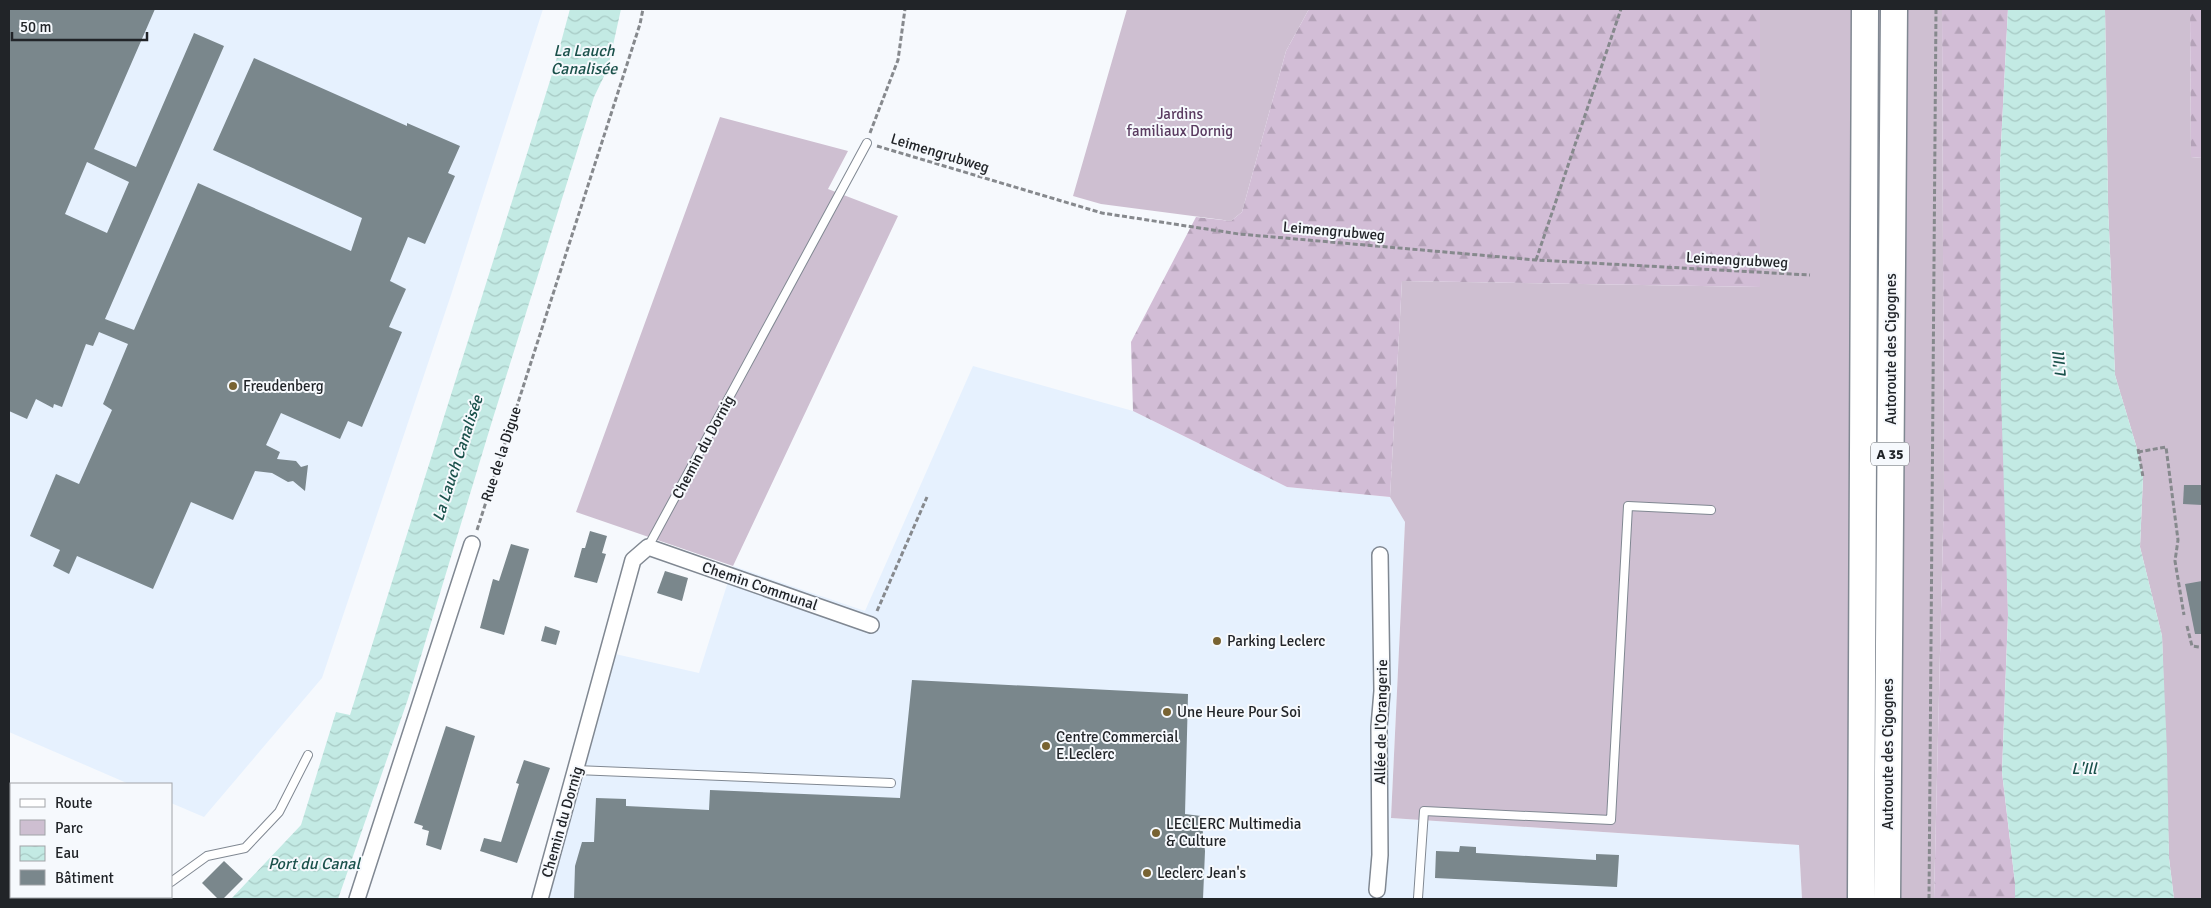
<svg xmlns="http://www.w3.org/2000/svg" width="2211" height="908" font-family="Signika,sans-serif">
  <style>
    .built { fill: #e6f1fe }
    .green { fill: #cebfd1 }
    .forest { fill: url(#forest-firs) }
    .water { fill: url(#water-waves) }
    .building { fill: #7a878c; fill-rule: evenodd }
    .lines { fill: none; stroke-linecap: round; stroke-linejoin: round }
    .service-casing { stroke: #808892; stroke-width: 10 }
    .minor-casing { stroke: #808892; stroke-width: 18 }
    .motorway-casing { stroke: #808892; stroke-width: 29 }
    .path { stroke: #86898d; stroke-width: 3; stroke-dasharray: 5 2.5; stroke-linecap: butt }
    .service { stroke: #fff; stroke-width: 8 }
    .minor { stroke: #fff; stroke-width: 15 }
    .motorway { stroke: #fff; stroke-width: 26 }
    .poi-dot { fill: #786332; stroke: #f6f9fd; stroke-width: 2 }
    .labels { text-anchor: middle; stroke-width: 4; stroke-linejoin: round; paint-order: stroke }
    .shield { fill: #f6f9fd; stroke: #616468; stroke-width: 1 }
    .shield-label { font-size: 14px; font-weight: bold; fill: #212428 }
    .park-label { font-size: 15px; fill: #5a3b60; stroke: #f6f9fd }
    .street-label { font-size: 15px; fill: #212428; stroke: #f6f9fd }
    .poi-label { font-size: 15px; fill: #212428; stroke: #f6f9fd; text-anchor: start }
    .water-label { font-size: 16px; font-style: italic; fill: #1a514b; stroke: #f6f9fd }
  </style>
  <defs>
    <pattern id="forest-firs" width="22" height="20" patternUnits="userSpaceOnUse" patternTransform="scale(1.25)"><rect width="22" height="20" fill="#d2bdd6"/><path d="M5 1l3.5 6h-7zM16 11l3.5 6h-7z" fill="#b4a2b8"/></pattern>
    <pattern id="water-waves" width="16" height="10" patternUnits="userSpaceOnUse" patternTransform="scale(1.25)"><rect width="16" height="10" fill="#c3eae4"/><path d="M0 5q4-4 8 0t8 0" fill="none" stroke="#a7c9c4"/></pattern>
  </defs>
  <rect width="100%" height="100%" fill="#f6f9fd"/>
  <g class="built">
    <polygon points="9,9 543,9 451,295 322,678 204,817 171,803 171,784 129,784 9,732"/>
    <polygon points="973,366 1133,411 1287,487 1390,497 1405,522 1391,818 1799,845 1802,899 535,899 602,651 699,673 733,566 865,611"/>
  </g>
  <g class="green">
    <polygon points="1127,9 1309,9 1286,51 1242,212 1231,221 1101,204 1073,196"/>
    <polygon points="1760,9 1942,9 1944,490 1934,899 1802,899 1799,845 1391,818 1405,522 1390,497 1402,281 1760,287"/>
    <polygon points="2105,9 2190,9 2191,157 2202,158 2202,899 2174,899 2169,858 2162,636 2140,547 2143,477 2138,452 2115,375 2108,204"/>
    <polygon points="720,117 848,151 828,189 898,216 733,566 576,512"/>
  </g>
  <g class="forest">
    <polygon points="1309,9 1760,9 1760,287 1402,281 1390,497 1287,487 1133,411 1131,342 1196,217 1231,221 1242,212 1286,51"/>
    <polygon points="1942,9 2008,9 2000,164 2008,615 2002,772 2015,883 2015,899 1934,899 1944,490"/>
    <polygon points="2190,9 2202,9 2202,158 2191,157"/>
  </g>
  <g class="water">
    <polygon points="570,9 621,9 608,68 594,97 493,418 408,699 338,899 231,899 301,825 336,712 350,715 554,68"/>
    <polygon points="2008,9 2105,9 2108,204 2115,375 2138,452 2143,477 2140,547 2162,636 2167,752 2169,858 2174,899 2015,899 2015,883 2002,772 2008,615 2001,395 2000,164"/>
  </g>
  <g class="building">
    <path d="M9,9H155L94,149L136,167L194,33L224,46L105,319L134,330L198,183L351,251L362,218L213,150L254,58L407,126V123L460,146L448,173L455,176L425,244L408,237L390,281L406,289L389,327L402,332L362,427L348,421L340,439L281,413L266,445L280,452L277,459L296,461L301,467L308,465L305,491L293,481L288,482L272,473L255,471L233,520L191,502L153,589L77,556L69,574L53,566L60,550L30,536L56,474L79,484L112,410L103,404L128,344L99,332L93,346L86,344L62,407L54,404L53,408L36,399L27,419L9,411ZM87,162L129,182L107,233L65,214Z"/>
    <polygon points="2184,485 2202,485 2202,505 2183,504"/>
    <polygon points="590,531 607,536 602,553 606,554 597,583 574,577 582,548 585,548"/>
    <polygon points="511,544 529,549 504,635 480,628 493,579 499,581"/>
    <polygon points="665,571 688,578 682,601 657,593"/>
    <polygon points="2202,581 2202,634 2195,634 2185,584"/>
    <polygon points="545,626 560,631 556,645 541,641"/>
    <polygon points="912,680 1188,694 1185,814 1201,816 1205,851 1203,899 574,899 575,866 582,842 594,842 596,798 626,799 626,806 709,810 710,790 900,798"/>
    <polygon points="446,726 475,736 441,850 426,845 429,831 422,829 423,826 414,823"/>
    <polygon points="524,760 550,768 517,863 480,851 484,838 501,842 519,784 516,783"/>
    <polygon points="1460,846 1476,847 1476,853 1596,860 1596,854 1619,855 1617,887 1435,878 1436,851 1459,852"/>
    <polygon points="224,861 243,879 223,899 218,899 202,883"/>
  </g>
  <g class="lines">
    <defs>
      <g id="service">
        <polyline points="648,547 867,143"/>
        <polyline points="576,770 891,783"/>
        <polyline points="171,882 207,856 245,848 279,812 308,755"/>
        <polyline points="1418,898 1424,811 1611,820 1628,506 1711,510"/>
        <polyline points="155,899 157,897"/>
      </g>
      <g id="minor">
        <polyline points="1377,890 1380,855 1379,727 1382,691 1380,555"/>
        <polyline points="357,899 472,544"/>
        <polyline points="540,899 633,560 648,547 871,625"/>
      </g>
      <g id="motorway">
        <polyline points="1861,899 1865,9"/>
        <polyline points="1887,899 1894,9"/>
      </g>
    </defs>
    <use href="#service" class="service-casing"/>
    <use href="#minor" class="minor-casing"/>
    <use href="#motorway" class="motorway-casing"/>
    <g class="path">
      <polyline points="870,133 898,60 905,9"/>
      <polyline points="877,146 1102,213 1239,234 1536,260 1810,275"/>
      <polyline points="1536,260 1621,9"/>
      <polyline points="2138,449 2143,477"/>
      <polyline points="2138,452 2166,447 2178,540 2175,561 2184,615"/>
      <polyline points="477,530 640,24 643,9"/>
      <polyline points="877,611 927,497"/>
      <polyline points="2187,626 2192,646 2199,647"/>
      <polyline points="1929,899 1936,9"/>
    </g>
    <use href="#service" class="service"/>
    <use href="#minor" class="minor"/>
    <use href="#motorway" class="motorway"/>
  </g>
  <g class="poi-dot">
    <circle cx="233" cy="386" r="5"/>
    <circle cx="1217" cy="641" r="5"/>
    <circle cx="1167" cy="712" r="5"/>
    <circle cx="1046" cy="746" r="5"/>
    <circle cx="1156" cy="833" r="5"/>
    <circle cx="1147" cy="873" r="5"/>
  </g>
  <g class="labels">
    <rect class="shield" x="1871" y="442.5" width="38" height="23" rx="4"/>
    <g class="shield-label">
      <text x="1890" y="459">A 35</text>
    </g>
    <g class="park-label">
      <text x="1180" y="119">Jardins<tspan x="1180" dy="17">familiaux Dornig</tspan></text>
    </g>
    <g class="street-label">
      <text transform="translate(940 153) rotate(17)" y="5">Leimengrubweg</text>
      <text transform="translate(1334 231) rotate(5)" y="5">Leimengrubweg</text>
      <text transform="translate(1737 260) rotate(3)" y="5">Leimengrubweg</text>
      <text transform="translate(1891 349) rotate(-90)" y="5">Autoroute des Cigognes</text>
      <text transform="translate(703 447) rotate(-62)" y="5">Chemin du Dornig</text>
      <text transform="translate(501 454) rotate(-72)" y="5">Rue de la Digue</text>
      <text transform="translate(760 586) rotate(19)" y="5">Chemin Communal</text>
      <text transform="translate(1381 722) rotate(-89)" y="5">Allée de l'Orangerie</text>
      <text transform="translate(1888 754) rotate(-90)" y="5">Autoroute des Cigognes</text>
      <text transform="translate(562 822) rotate(-74)" y="5">Chemin du Dornig</text>
    </g>
    <g class="poi-label">
      <text x="243" y="391">Freudenberg</text>
      <text x="1227" y="646">Parking Leclerc</text>
      <text x="1177" y="717">Une Heure Pour Soi</text>
      <text x="1056" y="742">Centre Commercial<tspan x="1056" dy="17">E.Leclerc</tspan></text>
      <text x="1166" y="829">LECLERC Multimedia<tspan x="1166" dy="17">&amp; Culture</tspan></text>
      <text x="1157" y="878">Leclerc Jean's</text>
    </g>
    <g class="water-label">
      <text x="584" y="56">La Lauch<tspan x="584" dy="18">Canalisée</tspan></text>
      <text transform="translate(2059 365) rotate(-95)" y="6">L'Ill</text>
      <text transform="translate(457 458) rotate(-72)" y="6">La Lauch Canalisée</text>
      <text x="2084" y="774">L'Ill</text>
      <text x="314" y="869">Port du Canal</text>
    </g>
  </g>
  <rect width="2211" height="908" fill="none" stroke="#212428" stroke-width="20"/>
  <rect x="10" y="783" width="162" height="115" fill="#f6f9fd" stroke="#a1a4a8"/>
  <rect x="20" y="799" width="25" height="8" fill="#ffffff" stroke="#a1a4a8"/>
  <text x="55" y="808" font-size="15" fill="#212428">Route</text>
  <rect x="20" y="820" width="25" height="15" fill="#cebfd1" stroke="#a1a4a8"/>
  <text x="55" y="833" font-size="15" fill="#212428">Parc</text>
  <rect x="20" y="846" width="25" height="15" fill="url(#water-waves)" stroke="#a1a4a8"/>
  <text x="55" y="858" font-size="15" fill="#212428">Eau</text>
  <rect x="20" y="870" width="25" height="15" fill="#7a878c" stroke="#a1a4a8"/>
  <text x="55" y="883" font-size="15" fill="#212428">Bâtiment</text>
  <path d="M12 32v8h135v-8" fill="none" stroke="#212428" stroke-width="2.5"/>
  <text x="20" y="32" font-size="15" fill="#212428" stroke="#f6f9fd" stroke-width="4" paint-order="stroke">50 m</text>
</svg>
